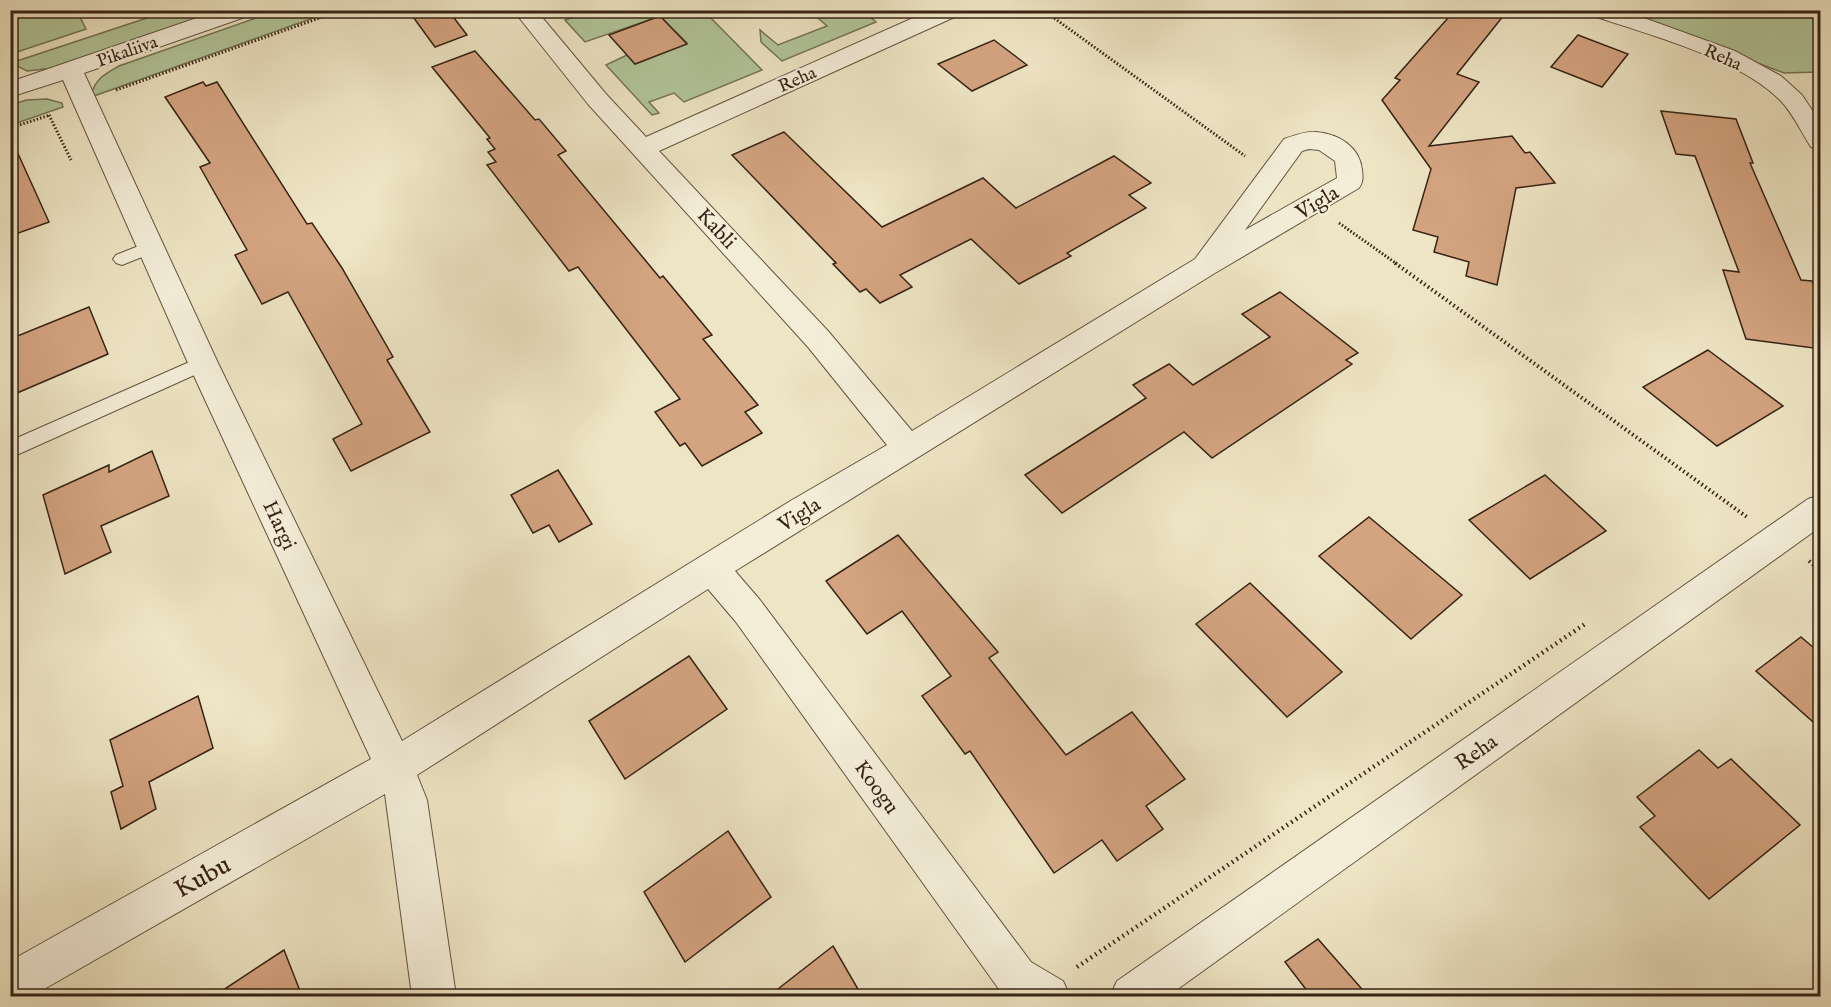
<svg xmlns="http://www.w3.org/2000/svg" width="1831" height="1007" font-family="'IM FELL English',serif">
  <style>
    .green { fill: #b2c69a; stroke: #747457; stroke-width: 1.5 }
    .building { fill: #d4a481; stroke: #362314; stroke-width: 1.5 }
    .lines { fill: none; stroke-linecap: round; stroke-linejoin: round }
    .service-casing { stroke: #645440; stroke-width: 2 }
    .minor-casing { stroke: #645440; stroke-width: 2 }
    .path-far2 { stroke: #362314; stroke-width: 3; stroke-dasharray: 1.5 2; stroke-linecap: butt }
    .path-far1 { stroke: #362314; stroke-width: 4; stroke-dasharray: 1.5 3; stroke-linecap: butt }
    .path { stroke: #362314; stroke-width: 4.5; stroke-dasharray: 1.5 4; stroke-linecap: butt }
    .service { fill: #f4eed9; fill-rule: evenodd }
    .minor { fill: #f4eed9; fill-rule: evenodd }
    .labels { text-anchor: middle; stroke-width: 4.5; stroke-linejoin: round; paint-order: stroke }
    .far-street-label { font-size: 18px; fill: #362314; stroke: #f4eed9 }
    .street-label { font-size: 21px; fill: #362314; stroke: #f4eed9 }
    .near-street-label { font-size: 26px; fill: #362314; stroke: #f4eed9 }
  </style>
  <rect width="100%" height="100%" fill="#eee5c4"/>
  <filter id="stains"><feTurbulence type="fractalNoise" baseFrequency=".00333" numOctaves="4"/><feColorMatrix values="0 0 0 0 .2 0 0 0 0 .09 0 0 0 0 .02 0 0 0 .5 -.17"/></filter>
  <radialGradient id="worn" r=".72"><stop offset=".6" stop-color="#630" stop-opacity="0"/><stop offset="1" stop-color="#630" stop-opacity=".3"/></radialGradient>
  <g class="green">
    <polygon points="11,10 77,11 86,29 11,54"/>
    <polygon points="168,11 223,11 54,68 27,71 11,63"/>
    <path d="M276,11H333L91,97C94,79 105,74 119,66Z"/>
    <polygon points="592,11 704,11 762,70 684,102 674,93 649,102 659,113 652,115 606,65 627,55 635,64 687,43 660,16 585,42 565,20"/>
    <polygon points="810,11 863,11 876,22 782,61 761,42 760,30 778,45 827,26"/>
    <polygon points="1622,11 1820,11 1820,72 1784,73"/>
    <polygon points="47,99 62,103 63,107 11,125 11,105 26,100"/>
  </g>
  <g class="building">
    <polygon points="408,10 448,10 467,35 435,47"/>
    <polygon points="1455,10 1508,10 1457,74 1479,82 1429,146 1512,136 1525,153 1530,152 1555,183 1516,188 1497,285 1466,276 1469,262 1434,252 1438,237 1413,230 1431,169 1382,100 1400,80 1395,78"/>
    <polygon points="660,16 687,44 635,64 609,35"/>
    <polygon points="1578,35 1628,54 1602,87 1551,67"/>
    <polygon points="994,40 1027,65 972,91 938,64"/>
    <polygon points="475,51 535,120 539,119 566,151 558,155 660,278 663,276 712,335 703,339 758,405 745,412 762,433 702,466 685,443 680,446 655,412 680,399 578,267 569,271 487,165 496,162 488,152 495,149 487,139 490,138 432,67"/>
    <polygon points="203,82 206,86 217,82 307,224 312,223 342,268 393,357 387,360 430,432 351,471 333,439 362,424 288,292 262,304 235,255 247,250 200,167 210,163 165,97"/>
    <polygon points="1661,111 1736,119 1753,163 1750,163 1801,280 1812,281 1821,303 1821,349 1746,339 1723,270 1739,272 1695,156 1676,154"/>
    <polygon points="784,132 882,227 983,178 1016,208 1114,156 1151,183 1129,195 1146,208 1067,253 1071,256 1019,284 971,239 900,275 912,287 880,303 866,289 860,292 833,264 836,263 732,155"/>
    <polygon points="10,136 49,222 10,236"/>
    <polygon points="1280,292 1358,353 1346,360 1352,364 1212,458 1184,432 1062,513 1025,475 1146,398 1133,385 1169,364 1193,385 1270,337 1242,314"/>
    <polygon points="89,307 108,354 10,396 10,339"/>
    <polygon points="1708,350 1783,406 1717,446 1643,387"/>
    <polygon points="152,451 169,496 101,526 111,552 65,574 43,495 109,465 109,472"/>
    <polygon points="558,470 592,524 559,542 549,525 533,533 511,495"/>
    <polygon points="1545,475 1606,531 1530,579 1469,520"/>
    <polygon points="1369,517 1462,595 1411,639 1319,556"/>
    <polygon points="898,535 998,652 989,658 1066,755 1132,712 1185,779 1146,806 1163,829 1117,861 1102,840 1054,873 970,751 965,754 922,696 951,676 902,611 867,634 826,581"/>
    <polygon points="1250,583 1342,672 1287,717 1196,624"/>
    <polygon points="1801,637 1821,654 1821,729 1756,671"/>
    <polygon points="689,656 727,709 625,779 589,721"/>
    <polygon points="198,696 213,748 149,782 156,809 121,829 111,792 123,786 110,740"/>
    <polygon points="1699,750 1718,768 1731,759 1800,825 1709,899 1640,827 1655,816 1637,797"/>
    <polygon points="728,831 771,897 685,962 644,892"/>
    <polygon points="1318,939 1368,996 1311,996 1285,962"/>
    <polygon points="833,946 862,996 769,996"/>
    <polygon points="284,950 302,996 214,996"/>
  </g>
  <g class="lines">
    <defs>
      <g id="service">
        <polygon points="151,241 157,243 160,247 157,251 122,265 116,263 113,259 116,255"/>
        <polygon points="203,356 210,358 213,363 210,368 10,458 10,441"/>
      </g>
      <g id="minor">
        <path d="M220,10H254L251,15L84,73L218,363L402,741L792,500L887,445L808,347L588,104L513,10H536L606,94L646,137L931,10H962L959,15L659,151L828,331L912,431L1195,259L1284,139C1294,136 1305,131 1316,132C1339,134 1360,147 1362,170C1363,178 1363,182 1359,188L1215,273L735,571L760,600L1031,962L1063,981L1070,996H1008L1001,992L736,622L708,589L417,775L427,800L456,996H412L385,794L32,996H10V961L371,759L188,363L63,80L10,97V82ZM1309,149L1319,150L1335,161L1337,178L1245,230L1302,151Z"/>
        <path d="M1588,10H1622L1735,51L1781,76L1802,95L1820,122V149L1811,147C1801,132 1793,113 1780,100C1737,57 1648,35 1591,15Z"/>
        <polygon points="1820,495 1820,527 1168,996 1110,996 1117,981 1808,499"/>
      </g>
    </defs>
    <use href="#service" class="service-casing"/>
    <use href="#minor" class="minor-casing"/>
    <g class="path-far2">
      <polyline points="1043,10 1245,156"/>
      <polyline points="116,90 342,10"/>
      <polyline points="49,115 71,160"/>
      <polyline points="10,128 50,115"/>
      <polyline points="1339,223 1397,264"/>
    </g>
    <g class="path-far1">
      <polyline points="1395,263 1747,517"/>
      <polyline points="1809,561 1820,570"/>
    </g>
    <polyline class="path" points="1077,967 1585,624"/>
    <use href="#service" class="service"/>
    <use href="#minor" class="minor"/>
  </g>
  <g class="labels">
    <g class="far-street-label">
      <text transform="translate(127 51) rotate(-19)" y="6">Pikaliiva</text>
      <text transform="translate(1723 57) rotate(24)" y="6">Reha</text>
      <text transform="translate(797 79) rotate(-24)" y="6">Reha</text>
    </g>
    <g class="street-label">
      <text transform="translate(1317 202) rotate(-31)" y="7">Vigla</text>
      <text transform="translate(717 228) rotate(47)" y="7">Kabli</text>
      <text transform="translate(799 514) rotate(-32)" y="7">Vigla</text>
      <text transform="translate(280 525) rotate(65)" y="7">Hargi</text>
      <text transform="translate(1476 752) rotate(-35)" y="7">Reha</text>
      <text transform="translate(877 787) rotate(54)" y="7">Koogu</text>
    </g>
    <g class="near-street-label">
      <text transform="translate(202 876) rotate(-29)" y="9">Kubu</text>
    </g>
  </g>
  <rect width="1831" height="1007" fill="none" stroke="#eee5c4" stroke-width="36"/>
  <rect x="12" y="12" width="1807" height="983" fill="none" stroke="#362314" stroke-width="3"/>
  <rect x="18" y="18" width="1795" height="971" fill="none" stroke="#362314" stroke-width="1.5"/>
  <rect width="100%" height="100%" filter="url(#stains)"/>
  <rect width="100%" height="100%" fill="url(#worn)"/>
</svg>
